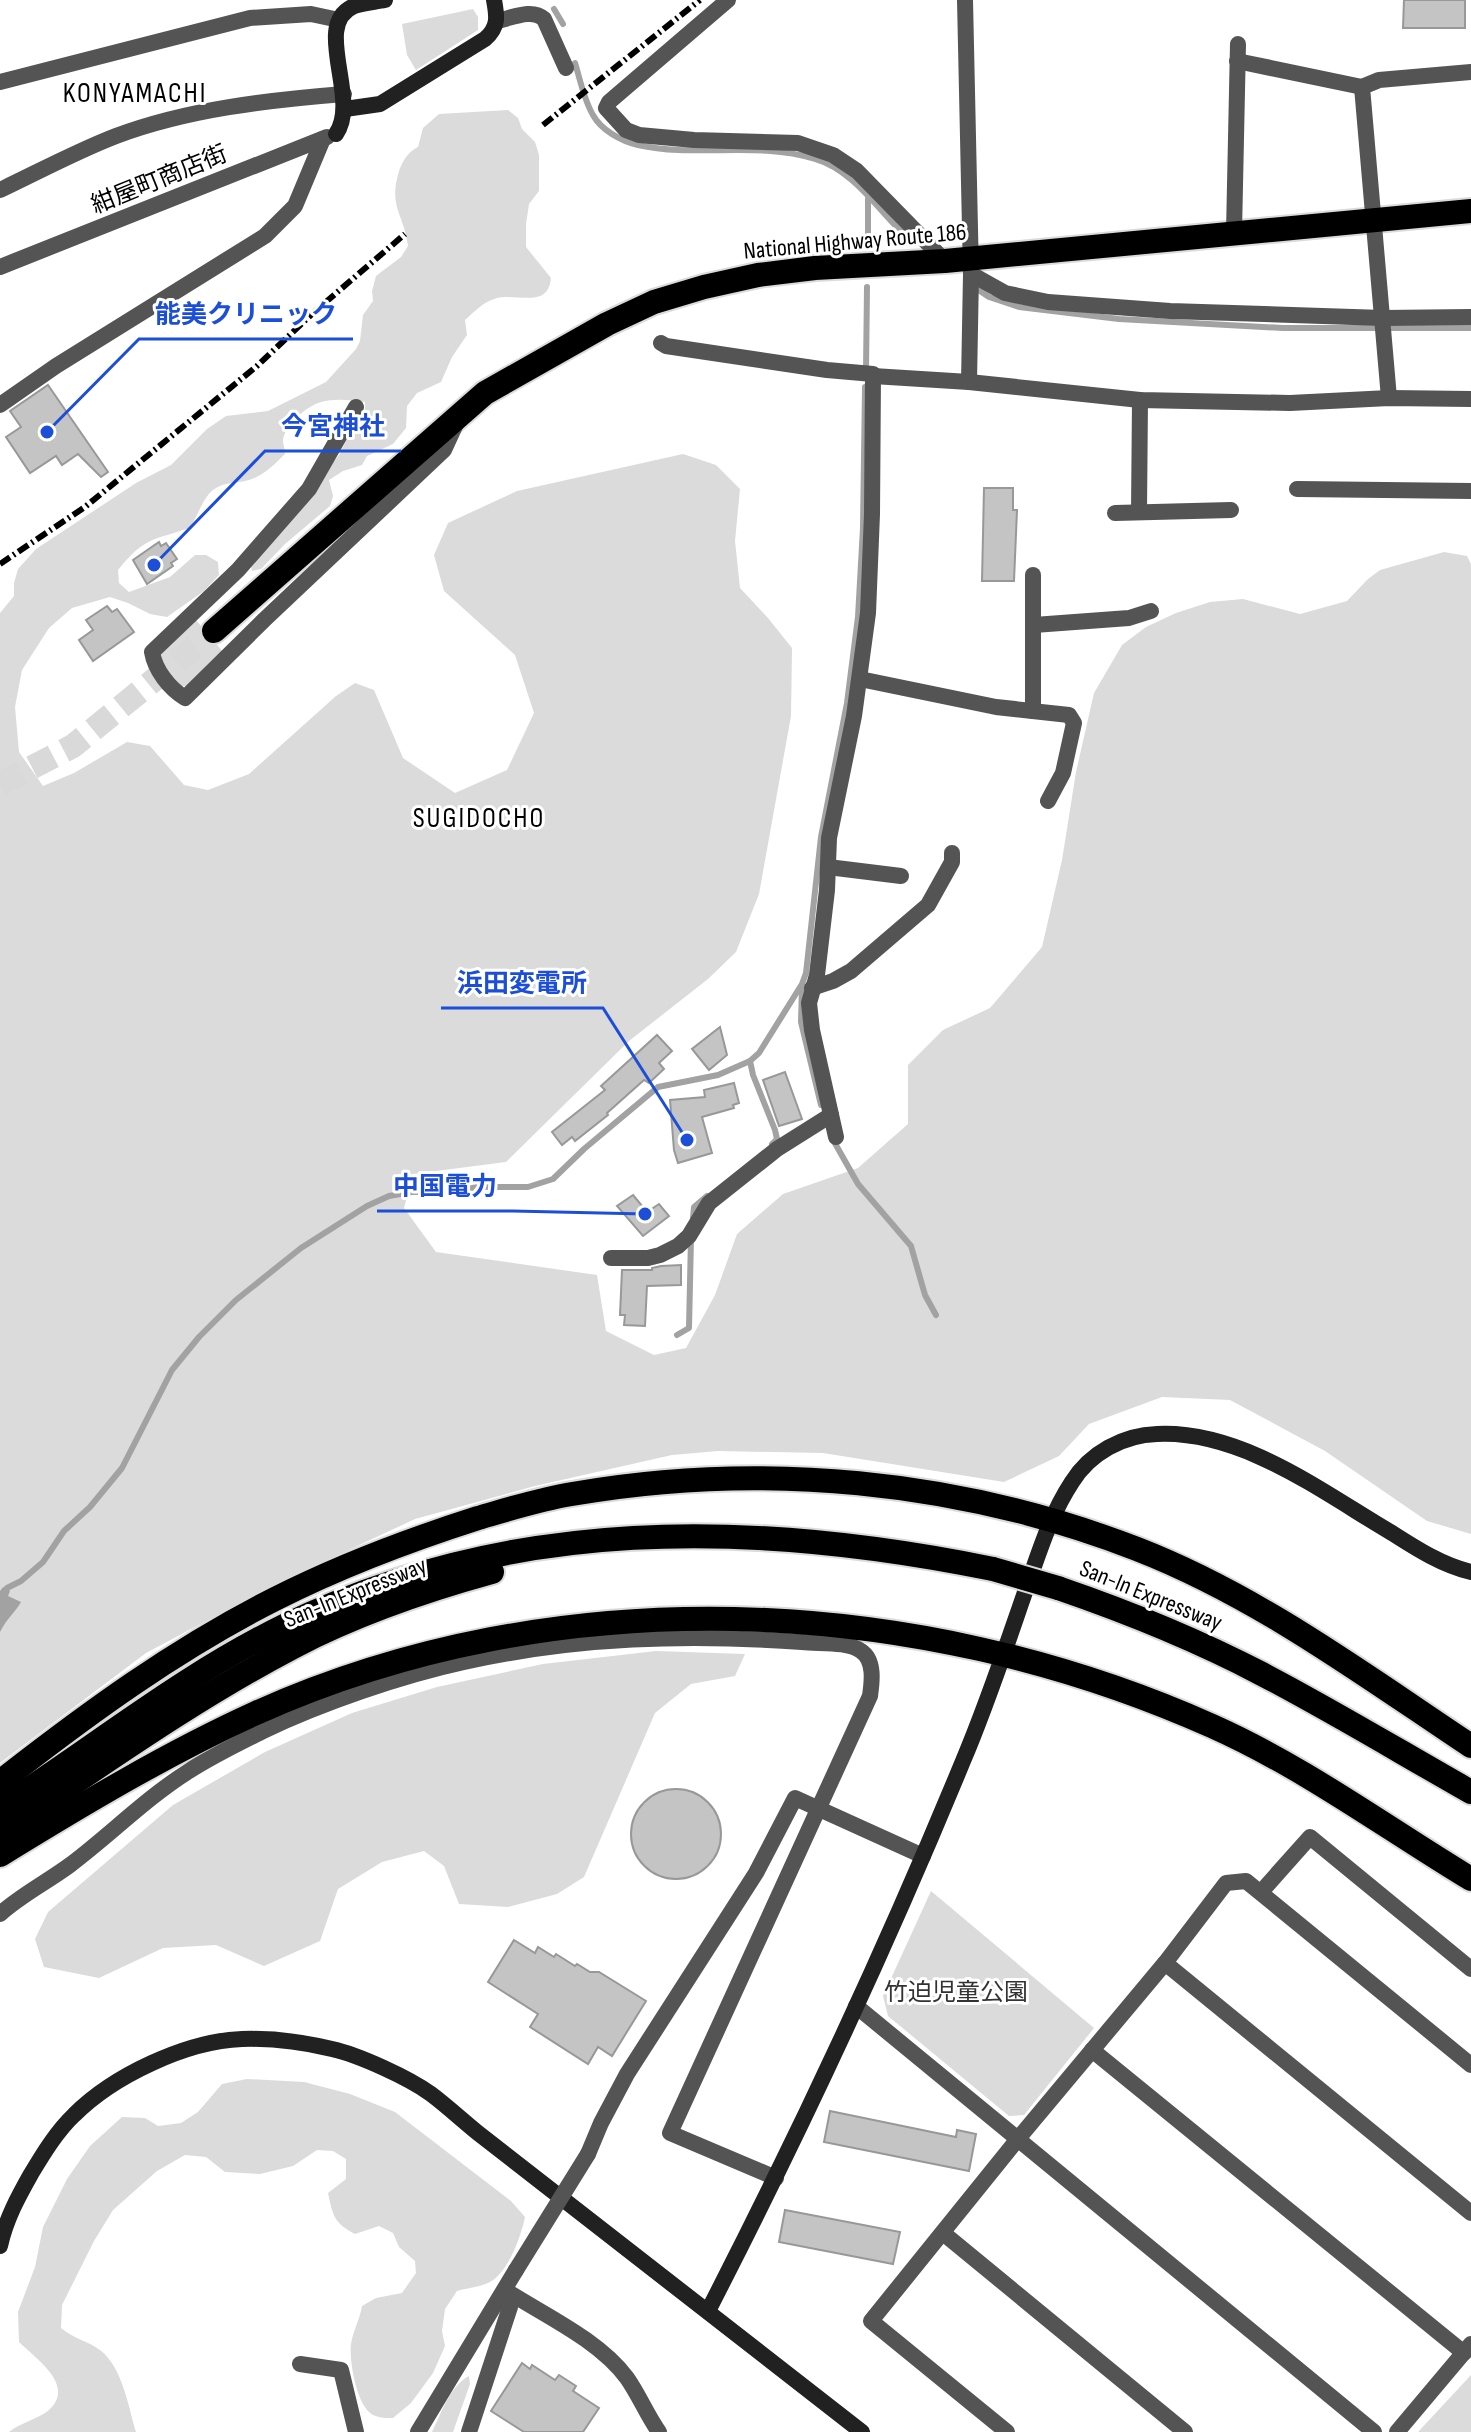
<svg xmlns="http://www.w3.org/2000/svg" width="1471" height="2432" font-family="'Sofia Sans Condensed','Noto Sans JP',sans-serif">
  <style>
    .green { fill: #dbdbdb }
    .water { fill: #a2a2a2 }
    .lines { fill: none; stroke-linecap: round; stroke-linejoin: round }
    .stream { stroke: #a2a2a2; stroke-width: 6 }
    .building { fill: #c4c4c4; stroke: #989898; stroke-width: 2 }
    .highway-tunnel { stroke: #d9d9d9; stroke-width: 24; stroke-dasharray: 24 12; stroke-linecap: butt }
    .highway-casing { stroke: #dbdbdb; stroke-width: 28 }
    .street { stroke: #545454; stroke-width: 16 }
    .secondary { stroke: #212121; stroke-width: 16 }
    .highway { stroke: #000; stroke-width: 24 }
    .rail { stroke: #000; stroke-width: 6; stroke-dasharray: 12 4 2 4; stroke-linecap: butt }
    .highway-bridge-casing { stroke: #dbdbdb; stroke-width: 28; stroke-linecap: butt }
    .street-bridge { stroke: #545454; stroke-width: 16 }
    .highway-bridge { stroke: #000; stroke-width: 24 }
    .labels { text-anchor: middle; stroke-width: 6; stroke-linejoin: round; paint-order: stroke }
    .street-label { font-size: 24px; fill: #000; stroke: #fff }
    .park-label { font-size: 24px; fill: #323232; stroke: #fff }
    .quarter-label { font-size: 28px; letter-spacing: 2px; fill: #000; stroke: #fff }
    .leader { fill: none; stroke: #1d4ed8; stroke-width: 3 }
    .callout-dot { fill: #1d4ed8; stroke: #fff; stroke-width: 3 }
    .callout-label { font-size: 26px; text-anchor: middle; font-weight: bold; fill: #1d4ed8; stroke: #fff; stroke-width: 6; stroke-linejoin: round; paint-order: stroke }
  </style>
  <rect width="100%" height="100%" fill="#fff"/>
  <g class="green">
    <polygon points="473,9 478,17 478,30 416,70 407,55 402,24"/>
    <path d="M508,110L518,118L522,129L535,142L539,155V191L529,204L526,224V247L551,278C548,309 518,293 497,298C483,302 475,311 465,320L467,335L452,357L441,382L417,393L407,406L406,428L393,444L367,456L362,465L343,471L329,480L333,496L330,506L285,544L261,569L252,571L251,566L339,455L349,435L365,416V402C351,400 332,398 318,403C305,408 285,425 283,440C283,445 285,449 285,454C275,464 263,476 249,480C235,484 225,481 213,490C202,499 198,517 189,528C151,541 145,537 118,570L119,583L129,592L170,577L195,555H206L218,562L219,575L204,591L167,617L150,614L128,603L110,597L72,608L49,628L22,670L15,707L19,752L43,786L74,773L127,742L150,746L184,785L208,790L249,774L336,696L355,683L374,690L403,758L455,793L507,770L534,713L515,655L444,591L434,555L448,523L517,491L683,454L716,465L740,489L735,541L740,588L768,618L792,648L791,716L759,894L736,952L708,979L629,1041L506,1162L413,1174L404,1208L436,1252L597,1275L606,1331L654,1355L686,1348L715,1295L737,1234L783,1194L858,1168L908,1124V1065L943,1030L990,1008L1042,947L1062,860L1076,772L1094,693L1122,645L1146,627L1176,613L1210,602L1243,599L1300,614L1347,601L1368,579L1380,570L1444,552L1467,556L1471,564V1534L1427,1521L1325,1451L1230,1400L1162,1397L1089,1424L1059,1456L1004,1482L823,1453L718,1451L672,1455L535,1486L415,1519L274,1585L146,1653L0,1763V613L14,596V583L18,569L36,549L136,483L171,465L207,429L226,416L268,411L326,382L356,349L360,341L363,315L373,301L372,291L376,276L401,257L408,246C404,214 388,207 399,171C403,160 408,152 418,147L423,128L439,114Z"/>
    <polygon points="196,620 224,653 188,686 179,686 157,661 157,651"/>
    <polygon points="656,1651 745,1654 735,1676 691,1684 655,1713 584,1877 557,1894 508,1907 459,1904 444,1866 424,1851 382,1862 338,1889 320,1941 264,1966 216,1945 163,1948 99,1978 44,1967 35,1939 48,1912 173,1805 265,1752 352,1713 437,1687 543,1664"/>
    <polygon points="931,1891 1094,2028 1024,2115 1009,2116 888,2016 883,1996"/>
    <path d="M247,2079L304,2082L350,2094L395,2112L511,2201L525,2217C521,2236 508,2274 488,2283C479,2287 467,2288 457,2291L445,2309L442,2331L445,2346L433,2373L411,2403L393,2418C385,2418 375,2418 369,2412C356,2400 349,2360 351,2344C353,2331 360,2319 362,2306L376,2298L402,2293L416,2273L415,2261L399,2247L393,2233L379,2226L355,2234C334,2223 333,2216 328,2193L346,2179V2159L333,2151L317,2150L293,2166L260,2174L225,2172L206,2157L185,2155L157,2171L113,2210L94,2241L62,2305L61,2328C74,2339 88,2341 100,2350C123,2368 128,2406 136,2432H9C20,2423 38,2419 49,2410C76,2385 36,2359 19,2342L18,2312L35,2267L43,2227L67,2179L90,2146L122,2117L145,2118L158,2126L181,2123L198,2112L222,2084Z"/>
    <polygon points="1471,2375 1471,2432 1418,2432"/>
    <path d="M469,2376L470,2384L453,2432H432C441,2414 450,2386 469,2376Z"/>
  </g>
  <path class="water" d="M3,1587L10,1591L8,1596L21,1602C14,1614 7,1618 0,1632V1591Z"/>
  <g class="lines">
    <g class="stream">
      <polyline points="554,9 563,24"/>
      <path d="M575,63C580,79 584,100 593,115C601,130 621,141 638,145C696,158 757,141 815,159C856,171 881,215 912,242"/>
      <polyline points="868,244 868,199"/>
      <polyline points="977,289 989,297 1019,307 1119,319 1283,328 1471,328"/>
      <polyline points="866,371 867,287"/>
      <polyline points="802,986 801,1022 821,1105"/>
      <polyline points="750,1061 753,1075 775,1130 777,1139 772,1144"/>
      <polyline points="832,1138 858,1184 911,1246 925,1295 936,1315"/>
      <polyline points="693,1218 694,1207 707,1196"/>
      <polyline points="677,1335 689,1328 691,1238"/>
      <polyline points="0,1607 7,1588 21,1581 43,1562 64,1531 90,1507 122,1468 172,1370 199,1337 236,1300 301,1248 367,1206 389,1196 412,1192 453,1192 477,1187 528,1187 553,1179 584,1149 658,1087 718,1075 750,1061 759,1053 802,984 806,973 821,837 847,703 858,617 863,528 865,387"/>
    </g>
  </g>
  <g class="building">
    <polygon points="1404,0 1465,0 1465,28 1403,28"/>
    <polygon points="48,385 108,472 101,477 78,454 62,465 56,456 30,473 6,437 21,427 10,411"/>
    <polygon points="984,488 1013,488 1013,510 1017,510 1014,581 982,581"/>
    <polygon points="159,542 161,546 166,543 177,559 171,563 173,566 147,584 133,560"/>
    <polygon points="107,606 112,612 117,609 134,632 93,661 79,640 93,630 86,620"/>
    <polygon points="720,1027 727,1055 709,1070 692,1049"/>
    <polygon points="657,1035 672,1051 659,1063 664,1069 649,1083 644,1080 607,1113 608,1115 575,1141 572,1137 562,1145 552,1132 605,1090 601,1086"/>
    <polygon points="785,1072 802,1119 779,1126 763,1080"/>
    <polygon points="734,1083 739,1103 733,1105 734,1108 702,1117 712,1153 678,1163 674,1150 670,1100 705,1097 704,1090"/>
    <polygon points="633,1195 647,1212 659,1204 669,1216 643,1236 617,1206"/>
    <polygon points="681,1265 681,1285 647,1286 645,1326 624,1325 625,1315 620,1315 622,1270 652,1270 652,1268 661,1266"/>
    <circle cx="676" cy="1834" r="45"/>
    <polygon points="514,1940 535,1953 538,1947 554,1957 556,1954 575,1966 577,1964 590,1972 599,1972 646,2001 612,2056 598,2047 588,2064 530,2027 538,2014 488,1982"/>
    <polygon points="830,2111 956,2137 957,2130 976,2134 969,2171 824,2142"/>
    <polygon points="785,2210 900,2232 893,2264 779,2242"/>
    <polygon points="522,2363 530,2369 532,2365 555,2380 559,2375 576,2386 573,2391 599,2408 583,2432 524,2432 491,2411"/>
  </g>
  <g class="lines">
    <polyline class="highway-tunnel" points="0,784 73,746 214,631"/>
    <defs>
      <g id="highway">
        <polyline points="214,631 485,393 607,324 654,302 704,287 758,275 815,268 945,261 1471,211"/>
        <path d="M1058,1588C1128,1612 1197,1640 1262,1674C1333,1711 1402,1753 1471,1792"/>
        <path d="M0,1782C87,1714 176,1649 275,1599C340,1566 409,1540 478,1518C509,1509 541,1499 572,1494C761,1461 959,1480 1137,1549C1258,1596 1364,1675 1471,1746"/>
        <path d="M0,1808C95,1747 182,1676 284,1626C511,1516 752,1520 993,1569"/>
        <path d="M0,1833C96,1769 190,1701 293,1647C356,1614 423,1591 492,1572"/>
        <path d="M0,1855C83,1804 168,1753 256,1713C556,1578 914,1593 1212,1726C1304,1767 1385,1827 1471,1879"/>
      </g>
    </defs>
    <use href="#highway" class="highway-casing"/>
    <g class="street">
      <polyline points="728,0 609,102 606,108 626,130 639,135 694,140 798,143 833,155 857,171 945,261"/>
      <path d="M497,21C512,18 532,8 544,19L566,68"/>
      <polyline points="1237,61 1362,87"/>
      <polyline points="0,82 250,18 311,14 339,20"/>
      <path d="M0,190C38,172 77,151 116,136C188,109 269,100 344,94"/>
      <polyline points="1234,232 1238,44"/>
      <polyline points="0,267 327,137"/>
      <polyline points="971,274 1005,293 1048,302 1170,311 1383,318 1471,317"/>
      <polyline points="661,343 666,346 827,370 873,374 872,514 868,613 854,716 829,838 827,890 817,975 809,1003 812,1030 836,1137"/>
      <polyline points="873,376 969,382 971,274 965,0"/>
      <polyline points="969,382 1140,400 1290,403 1389,398 1471,399"/>
      <polyline points="1389,398 1362,87 1379,80 1471,72"/>
      <polyline points="0,405 56,366 265,236 295,206 323,139"/>
      <path d="M356,407L309,489L238,570L152,652C155,670 169,688 185,698L264,620L444,450L456,424"/>
      <polyline points="1297,489 1471,491"/>
      <polyline points="1139,512 1140,400"/>
      <polyline points="1115,513 1231,510"/>
      <polyline points="1034,625 1129,618 1151,611"/>
      <polyline points="860,679 996,707 1069,715 1074,723 1063,773 1048,801"/>
      <polyline points="1033,711 1033,575"/>
      <polyline points="828,867 901,876"/>
      <polyline points="812,988 833,981 851,971 928,905 952,862 952,853"/>
      <polyline points="611,1258 648,1258 660,1255 678,1246 689,1236 709,1203 777,1149 831,1115"/>
      <polyline points="1261,1892 1310,1837 1471,1969"/>
      <path d="M0,1914C21,1895 47,1882 70,1865C110,1835 146,1798 189,1771C212,1756 239,1743 263,1731C322,1703 400,1676 464,1662C577,1637 687,1634 802,1642C819,1644 847,1641 861,1651C875,1660 872,1682 870,1696L670,2133L776,2178"/>
      <polyline points="1165,1963 1471,2213"/>
      <polyline points="856,2006 1374,2432"/>
      <polyline points="1092,2050 1464,2353"/>
      <polyline points="588,2154 601,2123 627,2074 756,1873 795,1798 923,1856"/>
      <polyline points="943,2233 1185,2432"/>
      <path d="M505,2290C544,2315 599,2340 627,2378C639,2395 647,2415 659,2432"/>
      <polyline points="300,2364 341,2370 356,2432"/>
      <polyline points="418,2432 516,2270"/>
      <polyline points="469,2432 510,2307 505,2290"/>
      <polyline points="1007,2432 871,2321 1017,2140 1165,1963 1226,1883 1246,1881 1471,2065"/>
      <polyline points="1397,2432 1471,2344"/>
    </g>
    <g class="secondary">
      <path d="M345,109L380,104L485,39C499,27 497,16 494,0"/>
      <path d="M336,134C361,99 311,24 354,6C364,3 375,2 385,0"/>
      <path d="M0,2246C6,2219 18,2197 31,2174C43,2154 57,2131 74,2115C113,2076 186,2041 242,2039C272,2038 303,2042 332,2049C359,2055 409,2078 431,2094C447,2106 462,2120 478,2133L862,2432"/>
      <path d="M708,2311C800,2132 886,1948 963,1761C986,1707 1005,1650 1024,1595C1038,1556 1049,1517 1072,1482C1090,1453 1123,1435 1157,1434C1242,1430 1322,1492 1392,1533C1417,1549 1442,1565 1471,1572"/>
    </g>
    <use href="#highway" class="highway"/>
    <g class="rail">
      <polyline points="543,125 700,0"/>
      <polyline points="0,564 85,507 257,366 313,313 405,234"/>
    </g>
    <defs>
      <polyline id="highway-bridge" points="993,1569 1058,1588"/>
    </defs>
    <use href="#highway-bridge" class="highway-bridge-casing"/>
    <polyline class="street-bridge" points="516,2270 588,2154"/>
    <use href="#highway-bridge" class="highway-bridge"/>
  </g>
  <g class="labels">
    <g class="street-label">
      <text transform="translate(159 179) rotate(-22)" y="8">紺屋町商店街</text>
      <text transform="translate(855 241) rotate(-5)" y="8">National Highway Route 186</text>
      <text transform="translate(355 1592) rotate(-22)" y="8">San-In Expressway</text>
      <text transform="translate(1151 1595) rotate(22)" y="8">San-In Expressway</text>
    </g>
    <g class="park-label">
      <text x="956" y="2000">竹迫児童公園</text>
    </g>
    <g class="quarter-label">
      <text x="135" y="102">KONYAMACHI</text>
      <text x="479" y="827">SUGIDOCHO</text>
    </g>
  </g>
  <path class="leader" d="M47 432L139 339H353M154 565L265 451H401M687 1140L603 1008H441M645 1214L513 1211H377"/>
  <g class="callout-dot">
    <circle cx="47" cy="432" r="8"/>
    <circle cx="154" cy="565" r="8"/>
    <circle cx="687" cy="1140" r="8"/>
    <circle cx="645" cy="1214" r="8"/>
  </g>
  <g class="callout-label">
    <text x="246" y="323">能美クリニック</text>
    <text x="333" y="435">今宮神社</text>
    <text x="522" y="992">浜田変電所</text>
    <text x="445" y="1195">中国電力</text>
  </g>
</svg>
